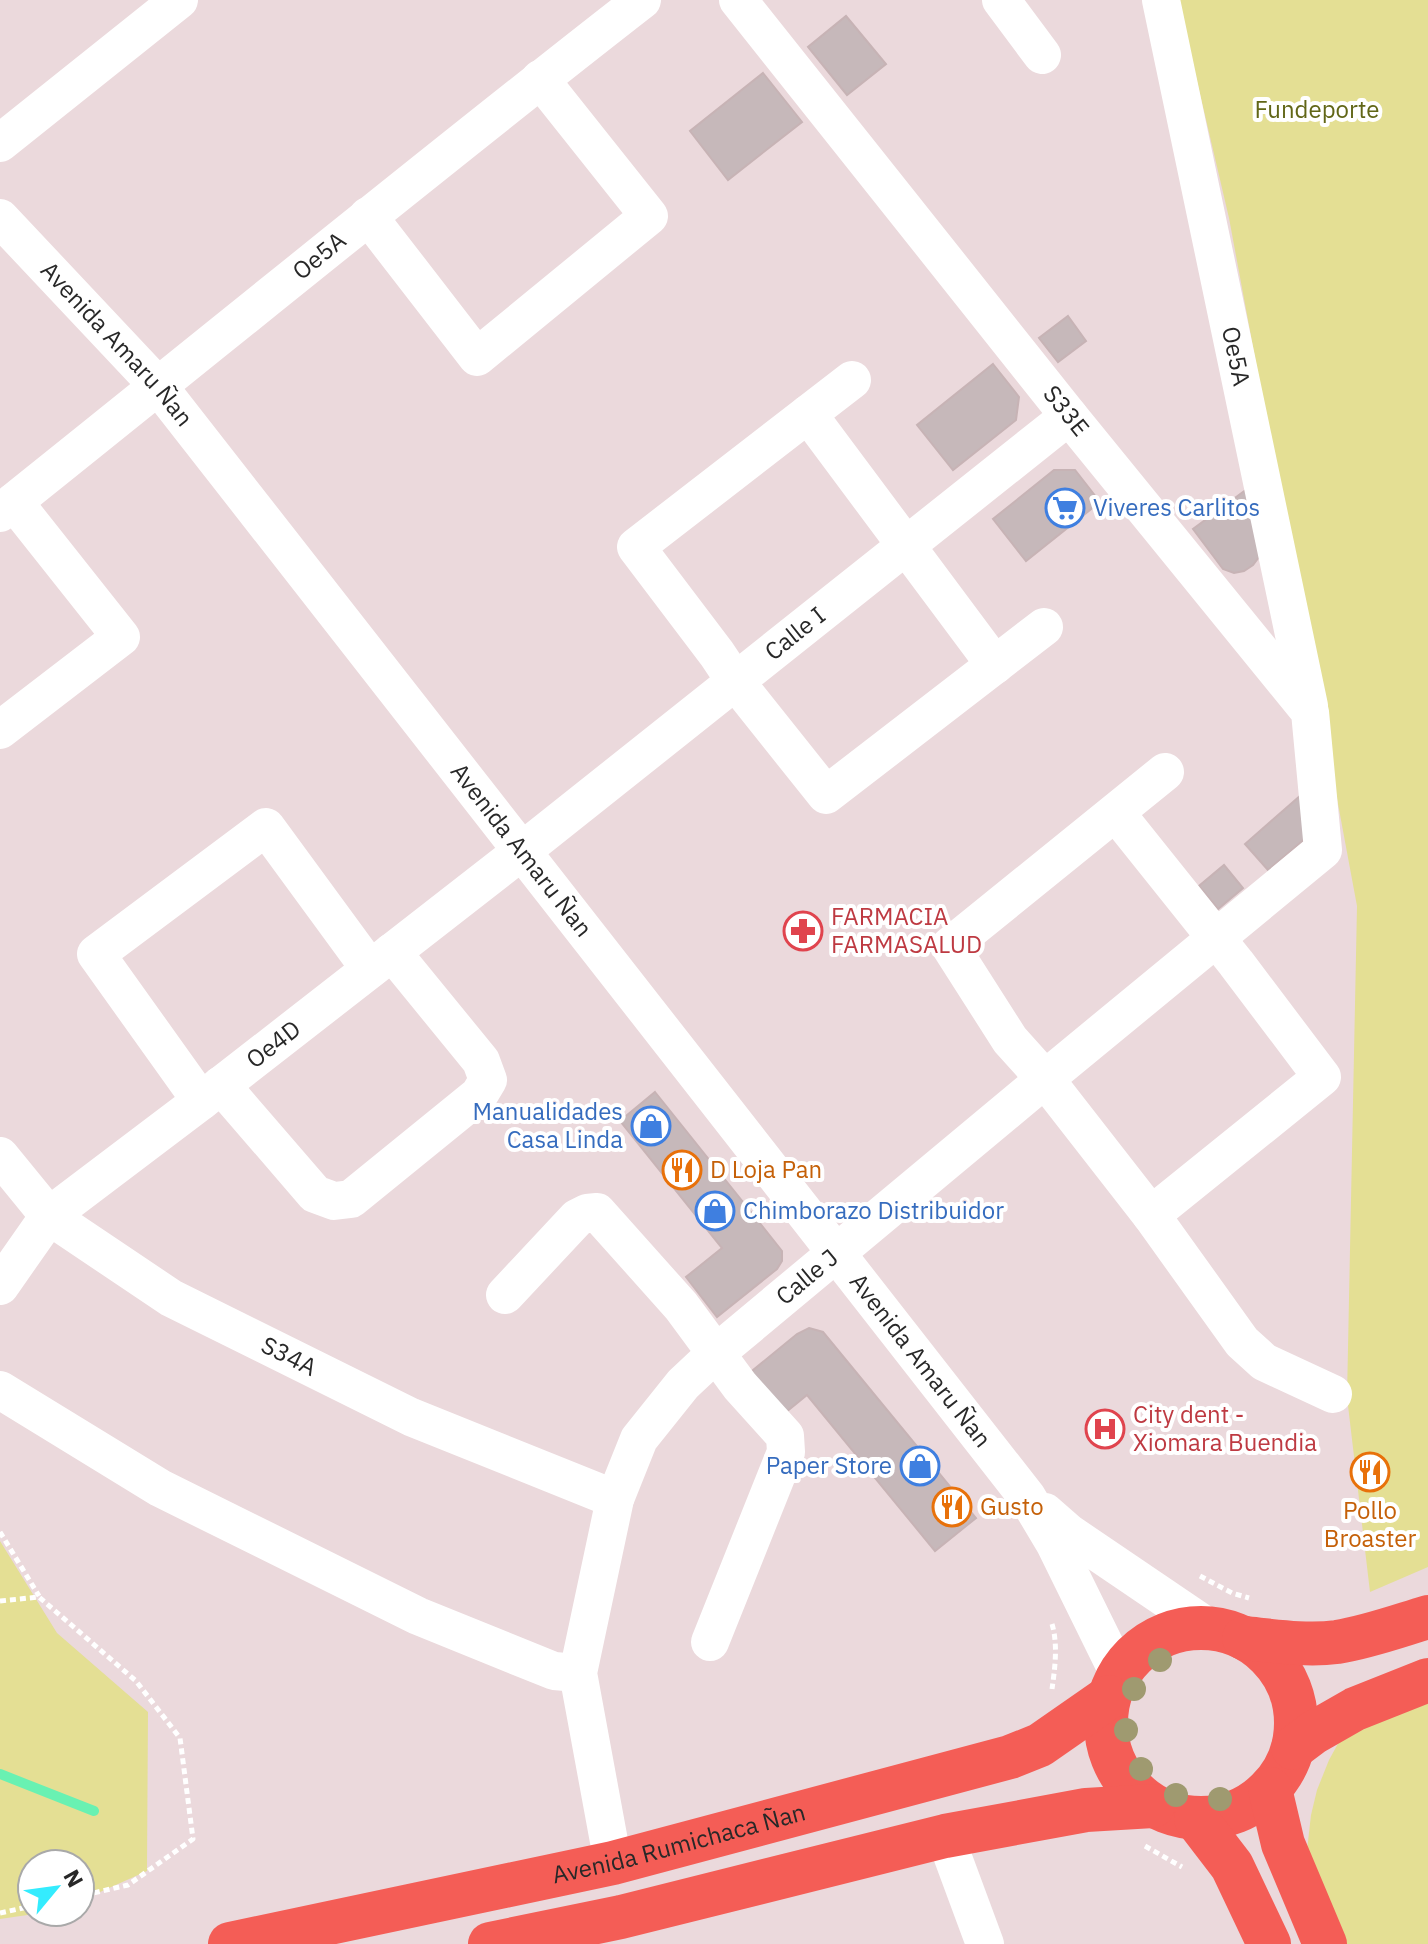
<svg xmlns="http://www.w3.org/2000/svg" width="1428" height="1944" font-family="'IBM Plex Sans',sans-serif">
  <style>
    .green { fill: #e4df94 }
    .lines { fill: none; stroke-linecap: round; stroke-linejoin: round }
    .stream { stroke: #69f1b2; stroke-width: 10 }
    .building { fill: #c6b8ba; stroke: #c7b3b5; stroke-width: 2 }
    .path { stroke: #fff; stroke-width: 5; stroke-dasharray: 6 4; stroke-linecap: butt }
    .minor { stroke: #fff; stroke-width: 38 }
    .major { stroke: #f45d56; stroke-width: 44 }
    .tree { fill: #9f9a70 }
    .labels { text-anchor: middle; stroke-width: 8; stroke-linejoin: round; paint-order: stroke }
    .park-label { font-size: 24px; fill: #616617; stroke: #fff }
    .street-label { font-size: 24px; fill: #282828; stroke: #fff }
    .shop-label { font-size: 24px; fill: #366cbe; stroke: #fff; text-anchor: start }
    .health-label { font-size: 24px; fill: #be3a42; stroke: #fff; text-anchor: start }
    .food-label { font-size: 24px; fill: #c56008; stroke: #fff; text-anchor: start }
  </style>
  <rect width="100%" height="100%" fill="#ebd9dc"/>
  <g class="green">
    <polygon points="1178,0 1428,0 1428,1567 1370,1592 1347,1397 1357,906 1229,218"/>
    <polygon points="0,1541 57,1633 148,1712 147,1871 80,1901 80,1864 32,1864 32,1912 48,1912 0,1919"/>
    <polygon points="1428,1678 1428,1944 1342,1944 1306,1859 1311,1815 1317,1790 1329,1760 1346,1729"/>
  </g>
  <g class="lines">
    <polyline class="stream" points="0,1774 94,1811"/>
  </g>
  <g class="building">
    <polygon points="846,16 886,64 847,95 808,47"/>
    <polygon points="763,73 802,122 728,180 690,131"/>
    <polygon points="1068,316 1086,341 1058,362 1039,338"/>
    <polygon points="993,364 1019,397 1016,420 953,470 917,425"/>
    <polygon points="1054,470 1075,470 1100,502 1026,561 993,519"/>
    <polygon points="1251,486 1259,557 1253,565 1244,571 1234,573 1223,569 1193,529"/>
    <polygon points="1300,796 1308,836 1268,870 1245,844"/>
    <polygon points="1224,865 1243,888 1218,909 1199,886"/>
    <polygon points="655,1092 782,1251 782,1261 777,1269 717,1317 686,1277 722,1248 620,1121"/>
    <polygon points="809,1328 823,1332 976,1518 935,1551 807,1395 775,1421 741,1380 797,1334"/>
  </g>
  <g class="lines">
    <g class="path">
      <polyline points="0,1532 39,1596"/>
      <polyline points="1200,1576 1232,1593 1249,1598"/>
      <polyline points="0,1601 39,1597 136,1681 180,1738 193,1839 128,1885 80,1896"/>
      <path d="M1052,1624C1058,1644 1055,1668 1052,1689"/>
      <polyline points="1145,1846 1182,1867"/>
      <polyline points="0,1913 32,1906"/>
    </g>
    <g class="minor">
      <polyline points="1001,0 1042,55"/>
      <path id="s1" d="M1161,0L1309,706"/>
      <polyline points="0,143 179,0"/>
      <polyline points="368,216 477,357 649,216 540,79"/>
      <path id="s2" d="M0,218L159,387L1027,1497L1055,1544L1119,1674"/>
      <polyline points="852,380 636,547 717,654 735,681 826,795 1044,627"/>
      <polyline points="808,414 995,665"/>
      <path id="s3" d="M0,513C214,342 426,168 642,0"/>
      <polyline points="0,730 121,637 14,502"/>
      <polyline points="1165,772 950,946 1010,1040 1045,1079 1151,1215 1242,1342 1264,1362 1333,1394"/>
      <polyline points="1116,813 1236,963 1322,1077 1151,1215"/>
      <polyline points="221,1085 315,1194 334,1201 351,1199 479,1095 488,1080 481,1061 392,952"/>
      <polyline points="201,1101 96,954 266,827 370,969"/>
      <path id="s4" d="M0,1156L49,1216L171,1298L411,1417L615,1499"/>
      <path id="s5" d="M0,1286L49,1216L201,1101L522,851L1069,416"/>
      <polyline points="505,1295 577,1218 587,1213 597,1212 681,1306 740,1386 785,1436 786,1452 710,1642"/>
      <polyline points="0,1390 160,1488 418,1616 554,1671 578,1673"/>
      <polyline points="1045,1512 1069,1533 1209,1628"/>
      <polyline points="945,1836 985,1944"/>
      <path id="s6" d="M613,1863L578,1673L615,1499L639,1439L683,1384L715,1354L1045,1079L1323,850L1310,712L1069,416L738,0"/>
    </g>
    <g class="major">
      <circle cx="1201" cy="1723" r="95"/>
      <path d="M1244,1638C1274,1641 1307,1646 1337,1642C1368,1637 1398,1626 1428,1617"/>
      <polyline points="1293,1748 1313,1733 1355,1709 1428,1680"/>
      <polyline points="1270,1789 1283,1844 1325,1944"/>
      <polyline points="1196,1819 1232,1866 1269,1944"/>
      <path id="s7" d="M230,1944L613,1863L1010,1757L1040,1745L1109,1697"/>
      <polyline points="490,1944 621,1917 945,1836 1086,1810 1153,1806"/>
    </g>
  </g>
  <g class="tree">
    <circle cx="1160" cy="1660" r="12"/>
    <circle cx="1134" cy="1689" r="12"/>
    <circle cx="1126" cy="1730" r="12"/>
    <circle cx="1141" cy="1769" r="12"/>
    <circle cx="1176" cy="1795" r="12"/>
    <circle cx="1220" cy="1799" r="12"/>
  </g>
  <defs>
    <symbol id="supermarket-ring" viewBox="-11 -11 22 22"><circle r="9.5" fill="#fff" stroke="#3f7fe0" stroke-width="1.5"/><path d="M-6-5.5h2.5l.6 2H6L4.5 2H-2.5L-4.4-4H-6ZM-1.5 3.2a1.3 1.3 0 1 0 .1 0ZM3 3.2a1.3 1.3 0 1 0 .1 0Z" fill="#3f7fe0"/></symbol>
    <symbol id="pharmacy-ring" viewBox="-11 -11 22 22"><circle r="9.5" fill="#fff" stroke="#e0444e" stroke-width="1.5"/><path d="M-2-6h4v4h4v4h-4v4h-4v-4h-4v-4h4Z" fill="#e0444e"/></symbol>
    <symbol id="shop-ring" viewBox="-11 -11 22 22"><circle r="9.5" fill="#fff" stroke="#3f7fe0" stroke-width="1.5"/><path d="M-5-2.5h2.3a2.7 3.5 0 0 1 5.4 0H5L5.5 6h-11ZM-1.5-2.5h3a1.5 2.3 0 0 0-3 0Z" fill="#3f7fe0"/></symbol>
    <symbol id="restaurant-ring" viewBox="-11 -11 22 22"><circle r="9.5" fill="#fff" stroke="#e8710a" stroke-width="1.5"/><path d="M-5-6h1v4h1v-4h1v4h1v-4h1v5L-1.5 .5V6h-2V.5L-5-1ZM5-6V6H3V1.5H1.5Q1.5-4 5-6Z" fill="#e8710a"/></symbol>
    <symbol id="hospital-ring" viewBox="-11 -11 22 22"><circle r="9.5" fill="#fff" stroke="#e0444e" stroke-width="1.5"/><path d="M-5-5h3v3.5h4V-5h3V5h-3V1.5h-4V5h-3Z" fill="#e0444e"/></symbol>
  </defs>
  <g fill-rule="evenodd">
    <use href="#supermarket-ring" x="1043" y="486" width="44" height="44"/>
    <use href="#pharmacy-ring" x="781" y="909" width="44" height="44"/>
    <use href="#shop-ring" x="629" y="1104" width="44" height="44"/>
    <use href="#restaurant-ring" x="660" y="1148" width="44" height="44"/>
    <use href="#shop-ring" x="693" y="1189" width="44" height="44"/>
    <use href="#hospital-ring" x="1083" y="1407" width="44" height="44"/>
    <use href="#shop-ring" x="898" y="1444" width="44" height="44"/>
    <use href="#restaurant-ring" x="1348" y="1450" width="44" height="44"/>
    <use href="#restaurant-ring" x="930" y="1485" width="44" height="44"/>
  </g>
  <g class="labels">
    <g class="park-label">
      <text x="1317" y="118">Fundeporte</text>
    </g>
    <g class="street-label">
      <text dy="8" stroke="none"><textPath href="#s3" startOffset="410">Oe5A</textPath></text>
      <text dy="8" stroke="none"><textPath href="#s2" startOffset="172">Avenida Amaru Ñan</textPath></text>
      <text dy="8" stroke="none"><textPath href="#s1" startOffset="364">Oe5A</textPath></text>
      <text transform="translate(1066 411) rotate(51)" y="8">S33E</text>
      <text dy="8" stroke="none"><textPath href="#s5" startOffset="1032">Calle I</textPath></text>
      <text dy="8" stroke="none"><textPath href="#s2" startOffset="820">Avenida Amaru Ñan</textPath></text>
      <text dy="8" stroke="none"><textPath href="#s5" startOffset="368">Oe4D</textPath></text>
      <text dy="8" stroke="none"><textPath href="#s6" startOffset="670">Calle J</textPath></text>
      <text dy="8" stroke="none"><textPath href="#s4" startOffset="356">S34A</textPath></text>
      <text dy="8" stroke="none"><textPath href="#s2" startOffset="1468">Avenida Amaru Ñan</textPath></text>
      <text dy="8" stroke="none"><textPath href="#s7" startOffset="460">Avenida Rumichaca Ñan</textPath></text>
    </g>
    <g class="shop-label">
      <text x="1093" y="516">Viveres Carlitos</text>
      <text x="623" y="1120" text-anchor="end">Manualidades<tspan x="623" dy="28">Casa Linda</tspan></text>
      <text x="743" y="1219">Chimborazo Distribuidor</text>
      <text x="892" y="1474" text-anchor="end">Paper Store</text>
    </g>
    <g class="health-label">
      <text x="831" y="925">FARMACIA<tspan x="831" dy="28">FARMASALUD</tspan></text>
      <text x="1133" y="1423">City dent -<tspan x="1133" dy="28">Xiomara Buendia</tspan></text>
    </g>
    <g class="food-label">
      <text x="710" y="1178">D Loja Pan</text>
      <text x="980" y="1515">Gusto</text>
      <text x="1370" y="1519" text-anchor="middle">Pollo<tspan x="1370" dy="28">Broaster</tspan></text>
    </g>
  </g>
  <g transform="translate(56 1888) rotate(61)"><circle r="38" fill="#ffffff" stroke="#a9a9a9" stroke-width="2"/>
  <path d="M0-6L14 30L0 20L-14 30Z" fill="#34ecfe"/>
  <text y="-12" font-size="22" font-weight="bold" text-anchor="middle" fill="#282828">N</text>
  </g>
</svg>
